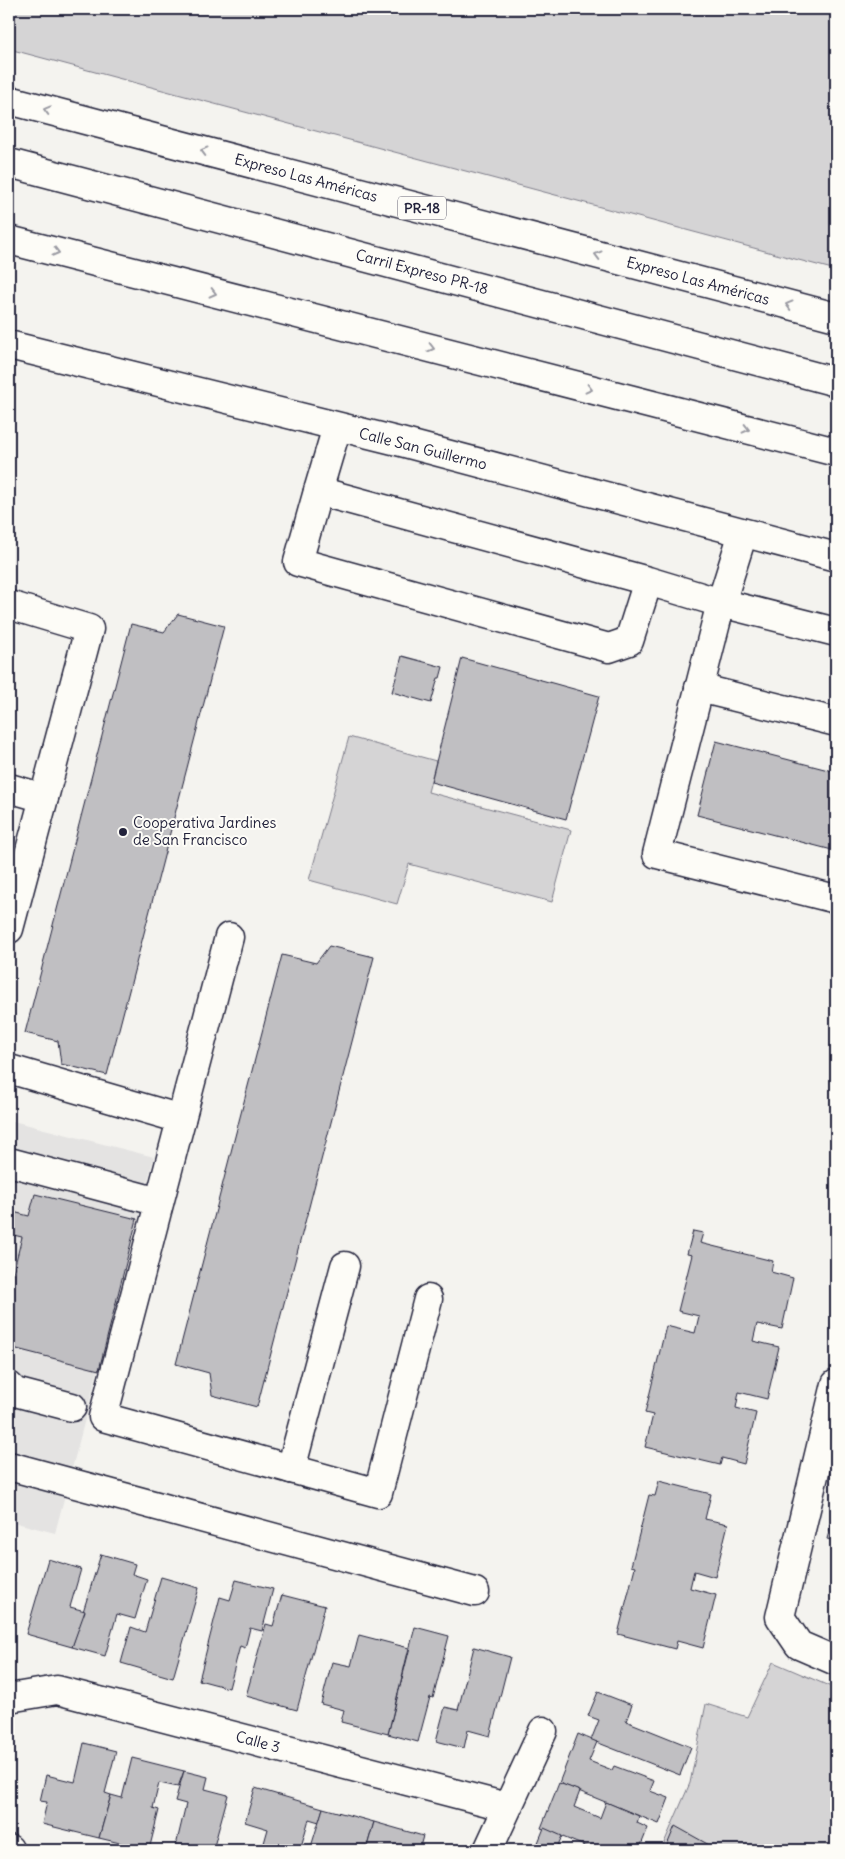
<svg xmlns="http://www.w3.org/2000/svg" width="845" height="1859" font-family="Delius,sans-serif">
  <style>
    .built { fill: #e4e3e2 }
    .green { fill: #d5d4d5; stroke: #7c7b88 }
    .building { fill: #c0bfc2; stroke: #22223b }
    .lines { fill: none; stroke-linecap: round; stroke-linejoin: round }
    .minor-casing { stroke: #22223b; stroke-width: 31 }
    .highway-casing { stroke: #22223b; stroke-width: 31 }
    .minor { stroke: #fdfcf7; stroke-width: 28 }
    .highway { stroke: #fdfcf7; stroke-width: 28 }
    .oneway { stroke: #9a9aa2 }
    .poi-dot { fill: #22223b; stroke: #fdfcf7; stroke-width: 2 }
    .labels { text-anchor: middle; stroke-width: 4; stroke-linejoin: round; paint-order: stroke }
    .shield { fill: #fdfcf7; stroke: #646373; stroke-width: 1 }
    .shield-label { font-size: 14px; font-weight: bold; fill: #22223b }
    .street-label { font-size: 15px; fill: #22223b; stroke: #fdfcf7 }
    .poi-label { font-size: 15px; fill: #22223b; stroke: #fdfcf7; text-anchor: start }
  </style>
  <rect width="100%" height="100%" fill="#f4f3ef"/>
  <filter id="ink" filterUnits="userSpaceOnUse"><feTurbulence type="fractalNoise" baseFrequency=".02" numOctaves="2"/><feDisplacementMap in="SourceGraphic" scale="10" xChannelSelector="R" yChannelSelector="G"/><feConvolveMatrix kernelMatrix="1 2 1 2 8 2 1 2 1" color-interpolation-filters="sRGB"/></filter>
  <g filter="url(#ink)">
    <polygon class="built" points="9,1120 154,1157 55,1533 9,1521"/>
    <g class="green">
      <polygon points="9,9 836,9 836,270 9,49"/>
      <polygon points="349,737 436,761 428,792 571,830 552,902 409,864 397,904 309,880"/>
      <polygon points="773,1662 836,1689 836,1850 661,1850 690,1783 706,1704 747,1717"/>
    </g>
    <g class="building">
      <polygon points="178,614 224,626 107,1075 61,1064 58,1041 25,1033 131,624 164,632"/>
      <polygon points="402,656 443,667 440,678 438,678 431,703 392,692"/>
      <polygon points="462,658 599,696 566,819 431,782"/>
      <polygon points="716,741 836,772 836,851 697,815"/>
      <polygon points="329,946 374,957 257,1407 212,1395 209,1373 176,1364 282,955 316,963"/>
      <polygon points="35,1194 137,1219 99,1370 9,1347 9,1289 22,1237 9,1234 9,1211 29,1216"/>
      <polygon points="693,1231 703,1233 700,1243 773,1261 771,1272 793,1278 782,1329 757,1324 753,1341 779,1347 767,1399 739,1392 736,1408 756,1413 744,1464 722,1458 720,1465 645,1447 653,1415 645,1413 666,1326 695,1333 699,1316 678,1311 692,1255 687,1254"/>
      <polygon points="659,1481 711,1494 705,1519 728,1524 715,1577 694,1571 690,1588 716,1595 703,1648 677,1641 675,1649 618,1634 635,1567 631,1566 649,1495 655,1496"/>
      <polygon points="833,1517 836,1518 836,1541 827,1539"/>
      <polygon points="101,1554 135,1564 132,1574 147,1579 135,1619 117,1614 105,1656 72,1647"/>
      <polygon points="48,1559 81,1569 70,1607 85,1611 72,1647 26,1634"/>
      <polygon points="161,1577 199,1588 173,1678 121,1663 131,1627 145,1632"/>
      <polygon points="236,1580 273,1589 262,1631 250,1628 245,1648 240,1646 229,1688 199,1680 220,1597 230,1600"/>
      <polygon points="282,1595 325,1606 297,1710 246,1696 266,1624 273,1626"/>
      <polygon points="415,1627 449,1636 433,1698 430,1697 418,1742 388,1734"/>
      <polygon points="359,1635 409,1648 388,1734 341,1722 344,1710 321,1704 332,1662 351,1666"/>
      <polygon points="474,1647 510,1657 490,1736 468,1730 464,1748 436,1741 445,1707 458,1710"/>
      <polygon points="598,1692 632,1705 626,1721 691,1747 680,1775 591,1740 599,1720 588,1716"/>
      <polygon points="578,1734 597,1742 589,1761 612,1770 614,1766 654,1781 650,1791 669,1798 659,1824 559,1783"/>
      <polygon points="84,1743 116,1751 105,1793 111,1795 99,1838 42,1824 47,1802 40,1801 46,1775 75,1782"/>
      <polygon points="132,1758 184,1771 178,1787 159,1783 153,1808 159,1810 149,1850 99,1838 111,1795 122,1798"/>
      <polygon points="184,1771 208,1777 205,1789 228,1795 213,1850 175,1850 186,1804 175,1801"/>
      <polygon points="559,1783 580,1791 574,1807 600,1818 606,1802 639,1816 637,1823 648,1828 639,1850 594,1850 541,1828"/>
      <polygon points="255,1788 323,1808 319,1822 309,1819 300,1850 262,1850 268,1829 245,1822"/>
      <polygon points="323,1808 374,1822 366,1850 310,1850"/>
      <polygon points="374,1822 423,1836 419,1850 366,1850"/>
      <polygon points="675,1826 711,1846 710,1850 665,1850"/>
      <polygon points="544,1828 562,1836 556,1850 535,1850"/>
    </g>
    <g class="lines">
      <defs>
        <g id="minor">
          <polyline points="9,345 401,442 836,557"/>
          <polyline points="318,491 337,427"/>
          <polyline points="743,533 721,603 657,854 836,899"/>
          <polyline points="648,581 629,641 609,648 298,562 318,491 648,581 721,603 836,632"/>
          <polyline points="9,605 89,629 9,929"/>
          <polyline points="699,688 836,722"/>
          <polyline points="9,788 44,798"/>
          <polyline points="229,937 103,1417 378,1493 428,1299"/>
          <polyline points="9,1069 181,1119"/>
          <polyline points="9,1162 159,1202"/>
          <polyline points="836,1384 780,1617 799,1645 836,1661"/>
          <polyline points="9,1386 15,1392 72,1407"/>
          <polyline points="9,1466 475,1592"/>
          <polyline points="291,1469 345,1266"/>
          <polyline points="9,1698 57,1690 507,1807"/>
          <polyline points="9,1849 9,1850"/>
          <polyline points="488,1850 543,1731"/>
        </g>
        <g id="highway">
          <polyline points="9,100 836,317"/>
          <polyline points="9,163 836,382"/>
          <polyline points="9,240 836,452"/>
        </g>
      </defs>
      <use href="#minor" class="minor-casing"/>
      <use href="#highway" class="highway-casing"/>
      <use href="#minor" class="minor"/>
      <use href="#highway" class="highway"/>
    </g>
    <defs><path id="oneway-chevron" d="M-2-3.5L2.5 0L-2 3.5" fill="none" stroke-width="1.6" stroke-linecap="round" stroke-linejoin="round" transform="scale(1.25)"/></defs>
    <g class="oneway">
      <use href="#oneway-chevron" transform="translate(47 110) rotate(-165)"/>
      <use href="#oneway-chevron" transform="translate(204 151) rotate(-165)"/>
      <use href="#oneway-chevron" transform="translate(56 252) rotate(14)"/>
      <use href="#oneway-chevron" transform="translate(598 255) rotate(-165)"/>
      <use href="#oneway-chevron" transform="translate(213 293) rotate(14)"/>
      <use href="#oneway-chevron" transform="translate(789 305) rotate(-165)"/>
      <use href="#oneway-chevron" transform="translate(431 348) rotate(14)"/>
      <use href="#oneway-chevron" transform="translate(589 389) rotate(14)"/>
      <use href="#oneway-chevron" transform="translate(746 429) rotate(14)"/>
    </g>
  </g>
  <circle class="poi-dot" cx="123" cy="832" r="5"/>
  <g class="labels">
    <rect class="shield" x="398" y="196.5" width="48" height="23" rx="4"/>
    <g class="shield-label">
      <text x="422" y="213">PR-18</text>
    </g>
    <g class="street-label">
      <text transform="translate(306 178) rotate(15)" y="5">Expreso Las Américas</text>
      <text transform="translate(422 272) rotate(15)" y="5">Carril Expreso PR-18</text>
      <text transform="translate(698 281) rotate(15)" y="5">Expreso Las Américas</text>
      <text transform="translate(423 449) rotate(14)" y="5">Calle San Guillermo</text>
      <text transform="translate(258 1742) rotate(15)" y="5">Calle 3</text>
    </g>
    <g class="poi-label">
      <text x="133" y="828">Cooperativa Jardines<tspan x="133" dy="17">de San Francisco</tspan></text>
    </g>
  </g>
  <rect width="845" height="1859" fill="none" stroke="#fdfcf7" stroke-width="30"/>
  <rect x="15" y="15" width="815" height="1829" fill="none" stroke="#22223b" stroke-width="2" filter="url(#ink)"/>
</svg>
